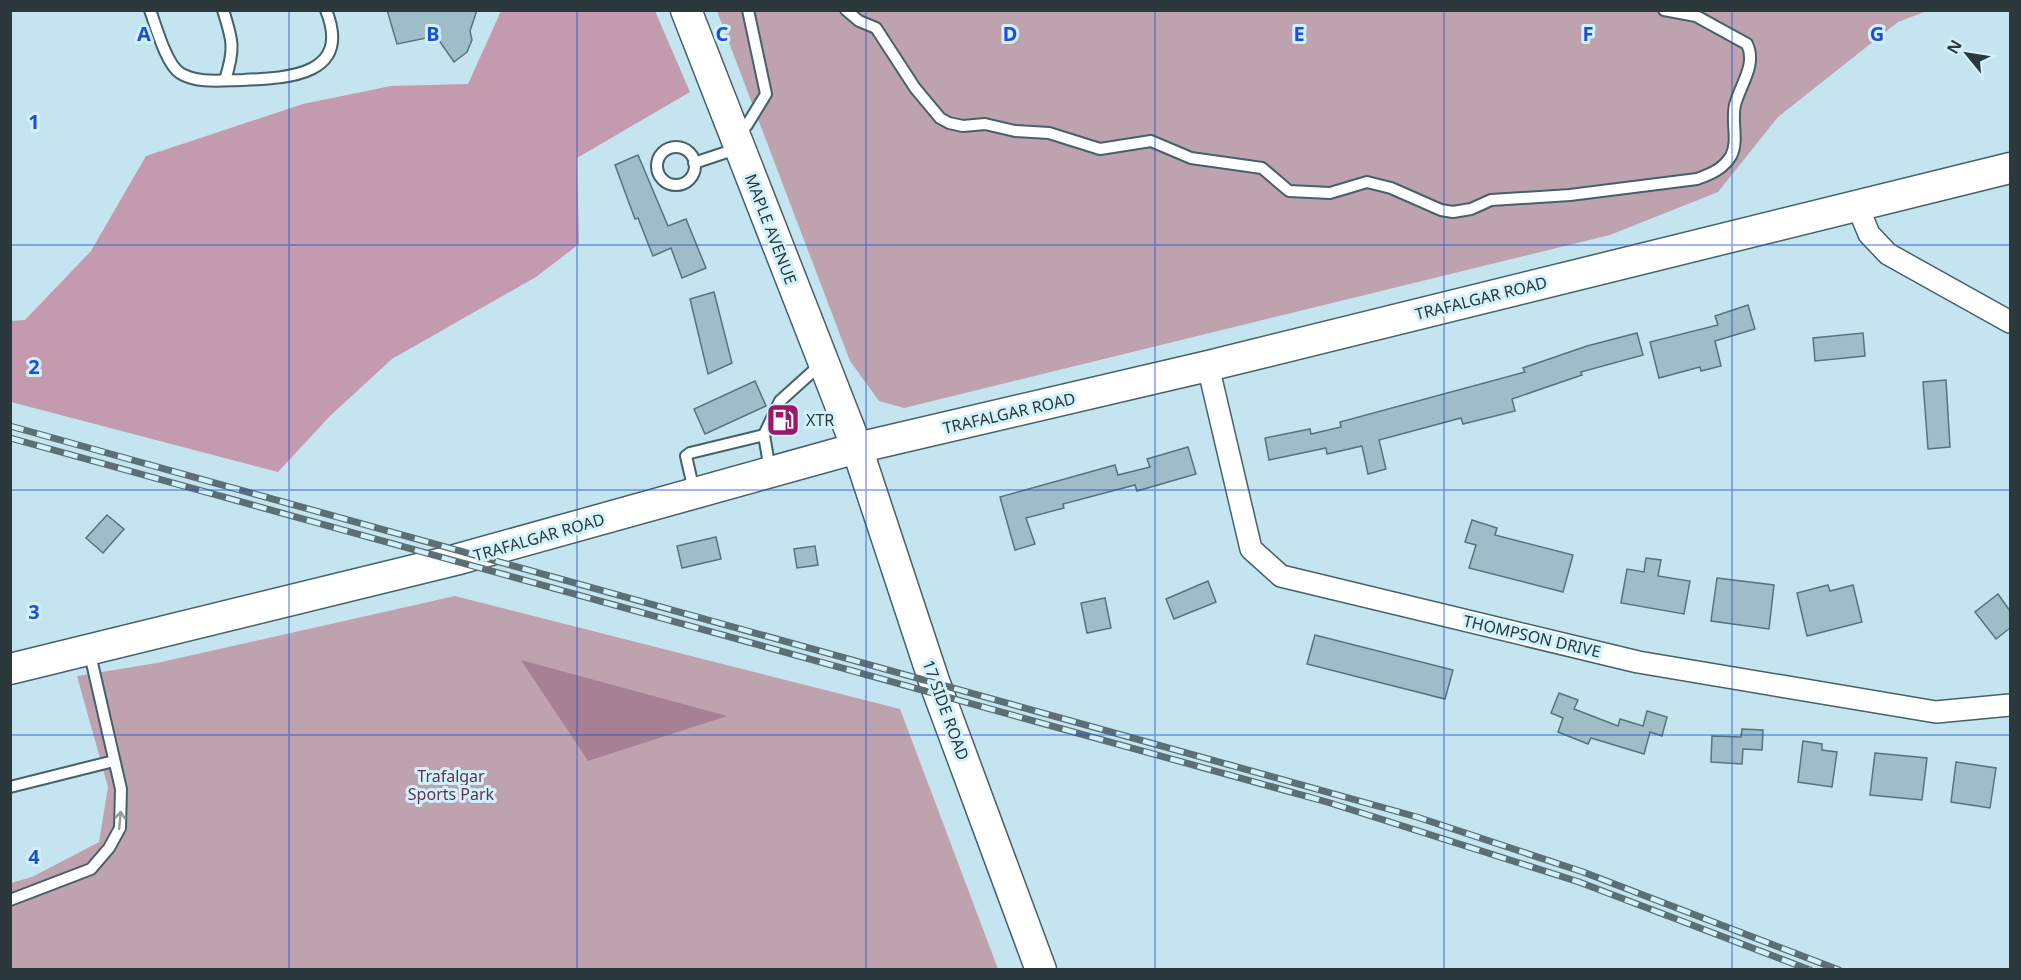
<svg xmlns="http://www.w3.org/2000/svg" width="2021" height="980" font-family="'Noto Sans',sans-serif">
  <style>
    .green { fill: #bea3af }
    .forest { fill: #c49bae }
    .water { fill: #a78093 }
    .building { fill: #9ebdc7; stroke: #57747d; stroke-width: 1.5 }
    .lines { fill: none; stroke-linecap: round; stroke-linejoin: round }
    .lane-casing { stroke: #45616a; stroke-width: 14 }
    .street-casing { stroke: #45616a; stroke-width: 24 }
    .secondary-casing { stroke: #45616a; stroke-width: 33 }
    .lane { stroke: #fff; stroke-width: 10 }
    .street { stroke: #fff; stroke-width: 21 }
    .secondary { stroke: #fff; stroke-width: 30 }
    .rail-casing { stroke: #5b6f75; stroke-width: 7 }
    .rail { stroke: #d1f2fc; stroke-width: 4.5; stroke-dasharray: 14; stroke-linecap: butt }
    .oneway { stroke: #959c9e }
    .grid { fill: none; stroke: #1d4ed8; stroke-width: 1.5; stroke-opacity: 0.55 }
    .labels { text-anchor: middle; stroke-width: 6; stroke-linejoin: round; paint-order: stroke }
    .street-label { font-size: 16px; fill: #2b383c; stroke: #d1f2fc }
    .poi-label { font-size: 16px; fill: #2b383c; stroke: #d1f2fc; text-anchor: start }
    .park-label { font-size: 16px; fill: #65304c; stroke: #d1f2fc }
    .grid-label { font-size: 20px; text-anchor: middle; font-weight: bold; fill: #1d4ed8; stroke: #d1f2fc; stroke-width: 6; stroke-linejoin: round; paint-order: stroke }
  </style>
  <rect width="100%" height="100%" fill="#c4e4ef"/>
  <g class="green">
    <polygon points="717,11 1927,11 1898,22 1778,117 1718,192 1610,235 904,408 879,401 850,361"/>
    <polygon points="455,596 900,709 998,969 11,970 11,883 32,877 99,842 108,787 77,676 157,663"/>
  </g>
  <polygon class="forest" points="501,11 655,11 690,92 577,158 579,244 536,277 392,359 330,416 278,472 11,402 11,321 25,320 91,251 146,156 303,104 391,86 468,84"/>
  <polygon class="water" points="521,660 727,716 588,761"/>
  <g class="building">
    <polygon points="387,10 477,10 470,31 472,40 467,52 454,62 436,36 397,44"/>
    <polygon points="638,155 668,226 686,219 706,268 682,278 671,248 653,256 638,218 635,219 615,165"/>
    <polygon points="714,292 732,363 708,374 690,299"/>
    <polygon points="1748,305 1755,329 1715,341 1721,366 1701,371 1700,367 1659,378 1650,342 1718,325 1715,316"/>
    <polygon points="1637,333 1643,355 1581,372 1582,375 1512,399 1515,411 1463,424 1461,418 1379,440 1386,469 1368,474 1362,446 1327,454 1326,448 1269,460 1265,438 1310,429 1311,434 1341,427 1340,422 1525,372 1523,368 1587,346"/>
    <polygon points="1863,333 1865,356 1815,361 1813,338"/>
    <polygon points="1946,380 1950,447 1928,449 1923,382"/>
    <polygon points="755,381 766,406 705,434 694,409"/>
    <polygon points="1188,447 1196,474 1137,491 1135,485 1063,504 1064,508 1026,518 1035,544 1015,550 1000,497 1115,465 1118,475 1150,467 1147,459"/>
    <polygon points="107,515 124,529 103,553 86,538"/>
    <polygon points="1472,520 1497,528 1495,535 1573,555 1563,592 1469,568 1476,545 1465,542"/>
    <polygon points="716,537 721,559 682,568 677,546"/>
    <polygon points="815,546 818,565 797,568 794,549"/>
    <polygon points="1646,558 1661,560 1658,576 1690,581 1684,614 1621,603 1627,569 1644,572"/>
    <polygon points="1717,578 1774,585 1769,629 1711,621"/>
    <polygon points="1208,581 1216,602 1174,619 1166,599"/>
    <polygon points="1828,585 1830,591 1853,585 1862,622 1807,636 1797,593"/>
    <polygon points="1998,594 2010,611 2010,628 1996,639 1975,612"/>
    <polygon points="1105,598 1111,628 1087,633 1081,603"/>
    <polygon points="1315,635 1453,670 1445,699 1307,664"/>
    <polygon points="1559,693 1578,700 1574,709 1618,726 1620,719 1643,726 1647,711 1667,717 1662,736 1650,732 1644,754 1591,738 1588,744 1558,732 1563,718 1551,713"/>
    <polygon points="1742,729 1763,730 1762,750 1743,749 1742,764 1711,762 1712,736 1741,737"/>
    <polygon points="1803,741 1822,744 1822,750 1837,752 1832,787 1798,782"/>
    <polygon points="1875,753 1927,758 1922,800 1870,795"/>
    <polygon points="1956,762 1996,768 1990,808 1951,802"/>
  </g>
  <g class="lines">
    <defs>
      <g id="lane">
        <path d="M150,10C156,26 166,64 180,73C197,84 224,80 243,80C290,78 352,75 326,10"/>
        <path d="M223,10C233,41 235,49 225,80"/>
        <path d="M846,10L859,21L876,28L915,88L940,118L949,123L963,126L985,124L1015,131L1049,133L1100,149L1151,141L1191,158L1262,168L1289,191L1330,193L1367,182L1391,188L1441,210L1453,212L1471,209L1491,200L1570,195L1697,179C1711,174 1723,169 1731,156C1739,141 1731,122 1735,105C1740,85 1757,65 1747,44L1696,16L1664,10"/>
        <polyline points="737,135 747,125 766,94 748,10"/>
        <circle cx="676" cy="166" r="19"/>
        <polyline points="694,163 739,148"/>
        <polyline points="770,470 764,435 780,401 821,364"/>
        <polyline points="694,491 686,456 690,453 764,435"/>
        <polyline points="10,787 114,761"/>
        <polyline points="10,900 91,869 109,848 120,828 121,789 89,650"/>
      </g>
      <g id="street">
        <polyline points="1857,205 1869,234 1888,254 2010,322"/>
        <polyline points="1208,366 1251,549 1281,576 1638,662 1936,712 2010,705"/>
      </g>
      <g id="secondary">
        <polyline points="686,10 857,448 934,681 1041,970"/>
        <polyline points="10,669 455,560 857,448 1208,366 2010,168"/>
      </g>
    </defs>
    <use href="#lane" class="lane-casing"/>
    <use href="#street" class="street-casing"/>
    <use href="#secondary" class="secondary-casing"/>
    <use href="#lane" class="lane"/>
    <use href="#street" class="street"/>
    <use href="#secondary" class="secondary"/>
    <defs>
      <g id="rail">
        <polyline points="10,426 1417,817 1583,872 1839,970"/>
        <polyline points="10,438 1327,802 1579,882 1810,970"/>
      </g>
    </defs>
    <use href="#rail" class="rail-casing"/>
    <use href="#rail" class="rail"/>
  </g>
  <defs><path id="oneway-shaft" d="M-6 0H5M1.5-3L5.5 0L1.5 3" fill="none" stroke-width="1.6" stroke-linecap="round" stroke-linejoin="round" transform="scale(1.5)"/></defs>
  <use class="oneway" href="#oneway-shaft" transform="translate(120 820) rotate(-85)"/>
  <path class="grid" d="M289,10V970M577,10V970M866,10V970M1155,10V970M1444,10V970M1732,10V970M10,245H2010M10,490H2010M10,735H2010"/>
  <defs>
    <symbol id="fuel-square" viewBox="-11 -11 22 22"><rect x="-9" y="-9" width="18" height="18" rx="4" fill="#9b176a" stroke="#d1f2fc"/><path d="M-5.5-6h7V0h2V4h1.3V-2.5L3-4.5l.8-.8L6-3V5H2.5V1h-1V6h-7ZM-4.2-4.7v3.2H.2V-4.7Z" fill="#fff"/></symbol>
  </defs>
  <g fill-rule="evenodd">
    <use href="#fuel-square" x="764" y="401" width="38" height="38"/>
  </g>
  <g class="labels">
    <g class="street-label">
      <text transform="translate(771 229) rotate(69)" y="6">MAPLE AVENUE</text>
      <text transform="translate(1481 298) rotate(-14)" y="6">TRAFALGAR ROAD</text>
      <text transform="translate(1009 413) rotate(-13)" y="6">TRAFALGAR ROAD</text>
      <text transform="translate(539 537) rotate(-16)" y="6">TRAFALGAR ROAD</text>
      <text transform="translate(1532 636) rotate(13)" y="6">THOMPSON DRIVE</text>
      <text transform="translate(946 710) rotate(70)" y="6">17 SIDE ROAD</text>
    </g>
    <g class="poi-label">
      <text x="806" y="426">XTR</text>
    </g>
    <g class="park-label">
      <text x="451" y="782">Trafalgar<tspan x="451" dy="18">Sports Park</tspan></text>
    </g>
  </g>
  <g class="grid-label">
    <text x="144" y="41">A</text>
    <text x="433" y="41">B</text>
    <text x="722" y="41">C</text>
    <text x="1010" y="41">D</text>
    <text x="1299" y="41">E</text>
    <text x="1588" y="41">F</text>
    <text x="1877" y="41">G</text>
    <text x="34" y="129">1</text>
    <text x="34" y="374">2</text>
    <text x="34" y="619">3</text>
    <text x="34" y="864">4</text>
  </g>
  <rect width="2021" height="980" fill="none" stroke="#2b383c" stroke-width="24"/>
  <g transform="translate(1967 54) rotate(300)" stroke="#d1f2fc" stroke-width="4.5" paint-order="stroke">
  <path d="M0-4.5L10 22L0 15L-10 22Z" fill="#2b383c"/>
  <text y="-9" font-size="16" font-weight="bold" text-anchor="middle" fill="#2b383c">N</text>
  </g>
</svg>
